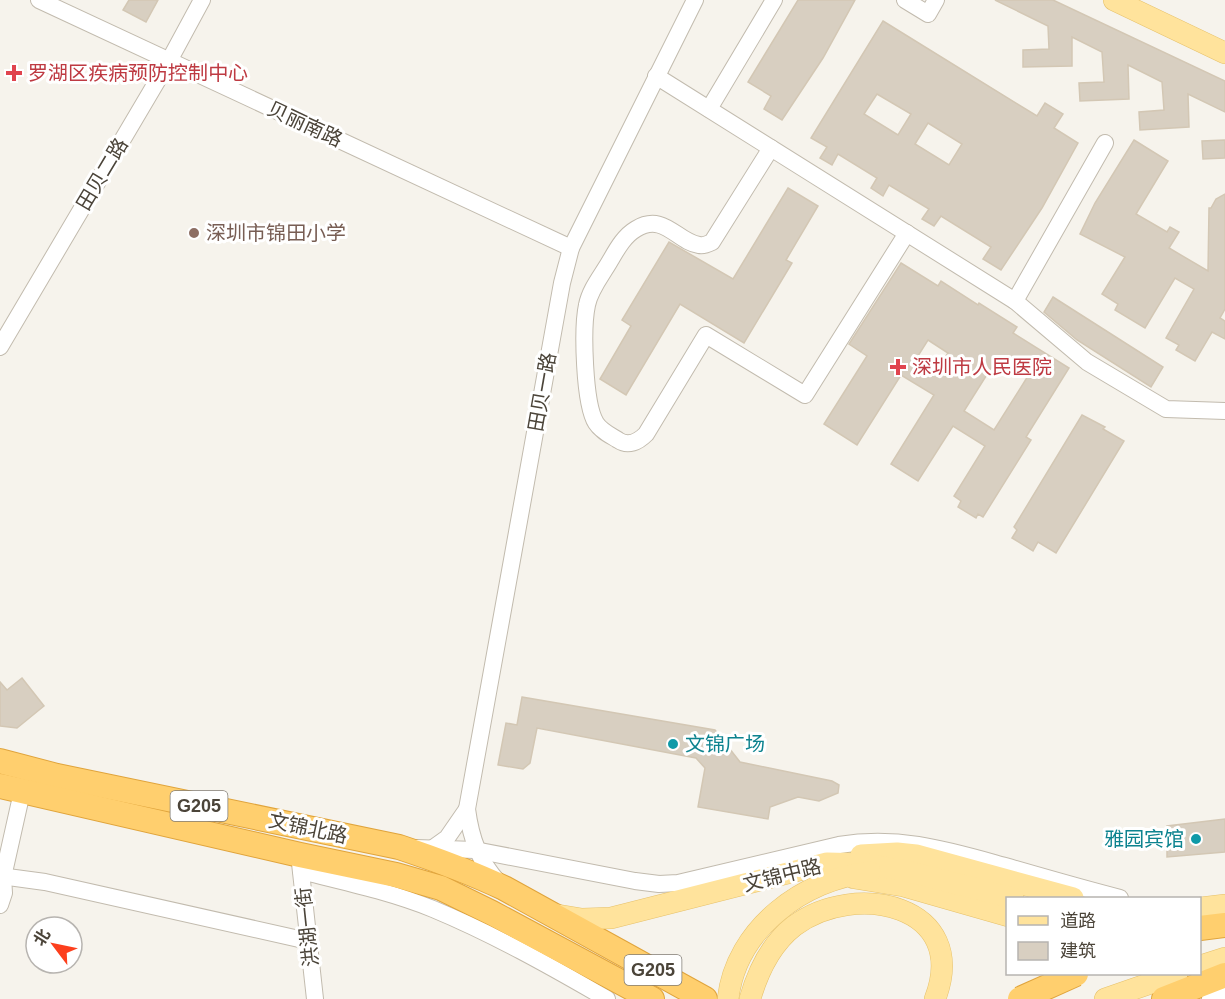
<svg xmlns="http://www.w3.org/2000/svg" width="1225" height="999" font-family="Arial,'Noto Sans SC',sans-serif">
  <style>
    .building { fill: #d8cfc1; stroke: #d3c7b4; stroke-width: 1.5; fill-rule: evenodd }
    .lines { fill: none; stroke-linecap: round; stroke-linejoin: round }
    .minor-casing { stroke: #c2bbae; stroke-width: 18 }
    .major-casing { stroke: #e6c16a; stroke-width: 22 }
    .highway-casing { stroke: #e0a43c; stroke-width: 26 }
    .minor { stroke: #fff; stroke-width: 16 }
    .major { stroke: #ffe39c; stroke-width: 21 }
    .highway { stroke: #ffcf6e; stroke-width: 24 }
    .highway-bridge-casing { stroke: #e0a43c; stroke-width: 26; stroke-linecap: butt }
    .highway-bridge { stroke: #ffcf6e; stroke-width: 24 }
    .health-dot { fill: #e0444e; stroke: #fff; stroke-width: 2 }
    .education-dot { fill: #8d6e63; stroke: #fff; stroke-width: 2 }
    .culture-dot { fill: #0f9aa8; stroke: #fff; stroke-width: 2 }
    .labels { text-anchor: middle; stroke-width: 6; stroke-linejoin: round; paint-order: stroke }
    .shield { fill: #fff; stroke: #817c74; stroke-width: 1.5 }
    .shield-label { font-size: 18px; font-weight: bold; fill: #4b4439 }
    .health-label { font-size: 20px; fill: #be3a42; stroke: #fff; text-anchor: start }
    .street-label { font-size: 20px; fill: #4b4439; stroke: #fff }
    .education-label { font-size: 20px; fill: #785e54; stroke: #fff; text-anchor: start }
    .culture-label { font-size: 20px; fill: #0d838f; stroke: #fff; text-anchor: start }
  </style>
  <rect width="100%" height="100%" fill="#f6f3ec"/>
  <g class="building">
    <polygon points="129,0 158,0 146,22 123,10"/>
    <polygon points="798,0 855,0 823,58 782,120 764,109 771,96 748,82"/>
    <polygon points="995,0 1053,0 1225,81 1225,112 1188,94 1189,127 1140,130 1139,112 1164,110 1162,82 1128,65 1129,99 1080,101 1079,83 1104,82 1102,52 1072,37 1072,66 1023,67 1023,50 1049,49 1048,26"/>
    <path d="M883,21L1037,116L1045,103L1063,114L1054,128L1078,143L1042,208L1001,270L983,259L991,247L941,216L934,226L922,219L929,209L889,185L883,196L871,188L877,178L838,154L832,165L820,158L827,147L811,138ZM877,94L911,114L898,135L864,114ZM928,123L962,144L949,165L915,144Z"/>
    <polygon points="1134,140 1168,161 1136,214 1167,232 1170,227 1179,232 1169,248 1208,271 1209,208 1211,208 1216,199 1225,194 1225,309 1220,318 1225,321 1225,339 1212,332 1195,361 1176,350 1179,345 1166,338 1194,289 1175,278 1145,328 1115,310 1118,304 1102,294 1125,257 1080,234 1095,203"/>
    <polygon points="1225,140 1225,158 1203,159 1202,141"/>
    <polygon points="788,188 818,206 786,260 792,263 744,343 680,304 626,395 600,379 631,326 622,320 669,242 733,279"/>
    <path d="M901,263L938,286L941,281L978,305L979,303L1017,327L1013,333L1069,368L1026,437L1031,440L983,517L978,514L976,518L958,507L961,501L954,496L985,446L953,426L918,481L891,464L934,395L901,375L857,445L824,424L867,356L849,344ZM928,340L948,353L936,371L916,359ZM998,357L1028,376L994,430L964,411Z"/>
    <polygon points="1053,297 1163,367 1151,387 1077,340 1044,312"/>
    <polygon points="1082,415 1105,427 1103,429 1124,441 1056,553 1038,542 1033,551 1012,538 1017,530 1014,527"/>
    <polygon points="22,678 44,706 17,728 0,726 0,682 7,690"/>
    <polygon points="522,697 715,730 740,762 832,781 839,785 838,793 819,801 798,797 770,807 768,819 698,807 705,768 696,758 537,728 530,763 523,769 498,765 506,723 517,725"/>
    <polygon points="1225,819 1225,852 1167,857 1167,826"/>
  </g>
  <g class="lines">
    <defs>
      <g id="minor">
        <polyline points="39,0 571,248"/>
        <polyline points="905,0 928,14 936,0"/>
        <polyline points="656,76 1015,301 1087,362 1166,409 1225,411"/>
        <polyline points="709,109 774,0"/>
        <path d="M771,148L712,242C708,244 703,246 699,245C677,242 664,212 636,229C624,236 617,249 610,261C602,275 590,289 587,305C582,328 584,404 596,423C601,431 610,435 618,440C628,447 638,442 646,434L706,335L805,395L907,233"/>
        <polyline points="1015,301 1105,143"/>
        <polyline points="0,347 169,61 202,0"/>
        <path d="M416,848L475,850L635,881L659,884L678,883L839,845C899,835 947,850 1005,866C1043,877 1081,888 1120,898"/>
        <polyline points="433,848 447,838 467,809"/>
        <polyline points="300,863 315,999"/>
        <path d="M301,871C345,882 391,892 433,909C493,934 550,966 607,999"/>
        <polyline points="0,876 45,882 308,941"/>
        <path d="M499,883C479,861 471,839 467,809L562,283L571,248L695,0"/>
        <polyline points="0,905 4,893 3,877 22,792"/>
        <polyline points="1210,999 1225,993"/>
      </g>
      <g id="major">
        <polyline points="1114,0 1225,53"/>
        <polyline points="861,855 897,853 916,855 1073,898"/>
        <polyline points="854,878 903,886 1008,916"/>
        <polyline points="1200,908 1225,905"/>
        <polyline points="558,915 582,919 611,918 827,863 867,864 906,871 1013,898"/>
        <polyline points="1200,966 1225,958"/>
        <path d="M728,999C736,929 803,879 870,872"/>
        <path d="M750,999C758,971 771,944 794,926C855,880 971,905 935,999"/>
        <polyline points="1105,999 1177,974"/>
      </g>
      <g id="highway">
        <path d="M0,761L57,776L399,847C435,859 470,872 504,888L705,999"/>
        <polyline points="0,786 300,855 396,875 441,888 492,913 652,999"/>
        <polyline points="1200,928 1225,925"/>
        <polyline points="1164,999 1225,975"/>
      </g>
    </defs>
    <use href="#minor" class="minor-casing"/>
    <use href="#major" class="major-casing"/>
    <use href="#highway" class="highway-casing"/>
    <use href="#minor" class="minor"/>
    <use href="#major" class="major"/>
    <use href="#highway" class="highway"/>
    <defs>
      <polyline id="highway-bridge" points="1020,999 1076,974"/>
    </defs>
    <use href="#highway-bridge" class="highway-bridge-casing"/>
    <use href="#highway-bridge" class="highway-bridge"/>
  </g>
  <g class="health-dot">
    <path d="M11 64h6v6h6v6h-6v6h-6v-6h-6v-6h6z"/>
    <path d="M895 358h6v6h6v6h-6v6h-6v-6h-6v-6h6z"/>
  </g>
  <circle class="education-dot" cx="194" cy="233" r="6"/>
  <g class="culture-dot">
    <circle cx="673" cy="744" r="6"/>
    <circle cx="1196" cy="839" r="6"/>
  </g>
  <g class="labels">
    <g class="shield">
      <rect x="170.5" y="791" width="57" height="30" rx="4.5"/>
      <rect x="624.5" y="955" width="57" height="30" rx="4.5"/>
    </g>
    <g class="shield-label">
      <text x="199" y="812">G205</text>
      <text x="653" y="976">G205</text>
    </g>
    <g class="health-label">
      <text x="28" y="80">罗湖区疾病预防控制中心</text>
      <text x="912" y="374">深圳市人民医院</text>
    </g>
    <g class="street-label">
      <text transform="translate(305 124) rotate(25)" y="7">贝丽南路</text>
      <text transform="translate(102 174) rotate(-59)" y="7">田贝二路</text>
      <text transform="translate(542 392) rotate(-80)" y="7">田贝一路</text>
      <text transform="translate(308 828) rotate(12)" y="7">文锦北路</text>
      <text transform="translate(782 875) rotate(-14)" y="7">文锦中路</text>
      <text transform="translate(307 927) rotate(-96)" y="7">洪湖一街</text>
    </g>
    <g class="education-label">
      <text x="206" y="240">深圳市锦田小学</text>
    </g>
    <g class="culture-label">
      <text x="685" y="751">文锦广场</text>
      <text x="1184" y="846" text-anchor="end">雅园宾馆</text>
    </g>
  </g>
  <rect x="1006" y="897" width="195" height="78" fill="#ffffff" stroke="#b7b4b0" stroke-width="1.5"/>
  <rect x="1018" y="916" width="30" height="9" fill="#ffe39c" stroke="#b7b4b0" stroke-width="1.5"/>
  <text x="1060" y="927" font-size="18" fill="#4b4439">道路</text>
  <rect x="1018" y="942" width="30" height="18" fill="#d8cfc1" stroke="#b7b4b0" stroke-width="1.5"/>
  <text x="1060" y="957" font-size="18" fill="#4b4439">建筑</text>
  <g transform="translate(54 945) rotate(302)"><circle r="28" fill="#ffffff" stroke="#b7b4b0" stroke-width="1.5"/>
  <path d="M0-4.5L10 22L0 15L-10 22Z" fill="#fc3f1d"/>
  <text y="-9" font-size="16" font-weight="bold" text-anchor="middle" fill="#4b4439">北</text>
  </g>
</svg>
